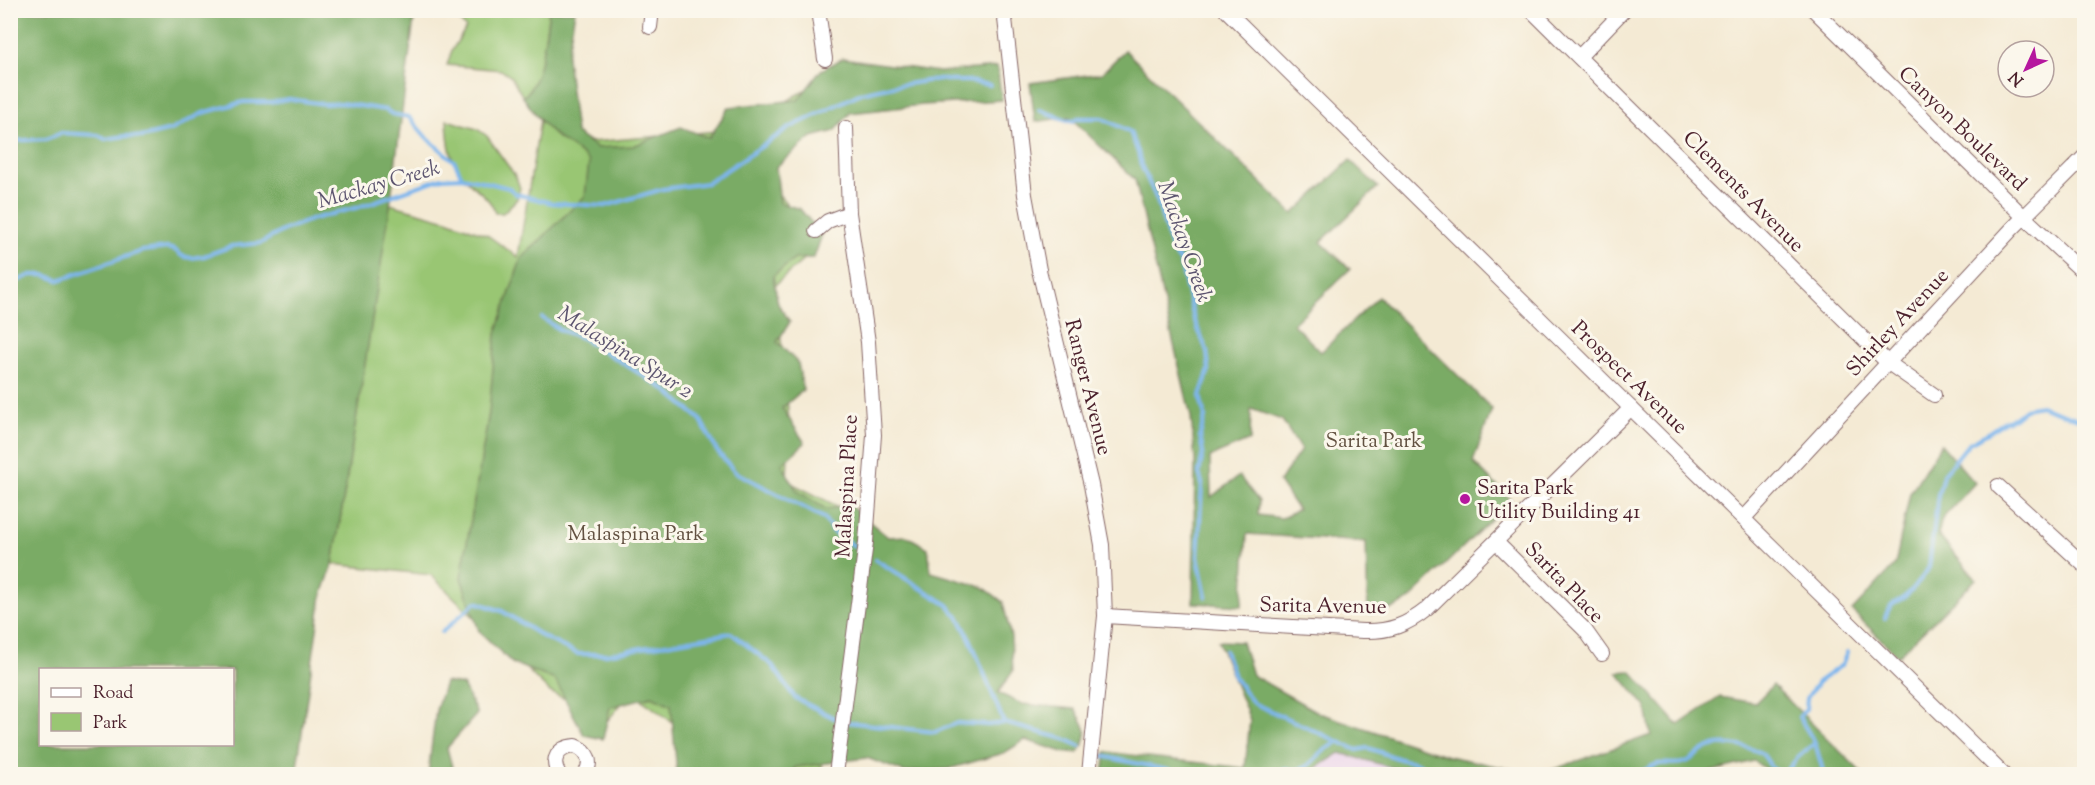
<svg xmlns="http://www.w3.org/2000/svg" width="2095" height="785" font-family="'Sorts Mill Goudy',serif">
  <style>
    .built { fill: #ead1ec }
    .green { fill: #99c673; stroke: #72724f; stroke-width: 1.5; fill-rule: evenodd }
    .forest { fill: #7aab65; stroke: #626548; stroke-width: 1.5; fill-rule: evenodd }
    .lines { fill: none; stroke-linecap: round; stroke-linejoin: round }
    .stream { stroke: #7db6ed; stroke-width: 4 }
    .minor-casing { stroke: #866666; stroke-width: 16 }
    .minor { stroke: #fff; stroke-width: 14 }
    .poi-dot { fill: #b5179e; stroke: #fbf7ec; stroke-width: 2 }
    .labels { text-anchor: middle; stroke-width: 6; stroke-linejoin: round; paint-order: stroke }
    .street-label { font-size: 21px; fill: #4a1f2b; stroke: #fbf7ec }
    .park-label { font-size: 21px; fill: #625141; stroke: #fbf7ec }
    .poi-label { font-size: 21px; fill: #4a1f2b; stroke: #fbf7ec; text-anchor: start }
    .water-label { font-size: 22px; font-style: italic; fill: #5c546f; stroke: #fbf7ec }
  </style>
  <rect width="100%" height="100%" fill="#fbf7ec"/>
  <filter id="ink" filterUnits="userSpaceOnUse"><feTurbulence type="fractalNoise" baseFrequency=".0167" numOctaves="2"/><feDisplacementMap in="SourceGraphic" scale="12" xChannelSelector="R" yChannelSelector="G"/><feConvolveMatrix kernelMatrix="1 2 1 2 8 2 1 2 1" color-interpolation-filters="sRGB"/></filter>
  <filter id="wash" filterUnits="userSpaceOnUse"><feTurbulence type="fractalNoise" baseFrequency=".008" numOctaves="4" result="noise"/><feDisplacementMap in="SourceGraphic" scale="24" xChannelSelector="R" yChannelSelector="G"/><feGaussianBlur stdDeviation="1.35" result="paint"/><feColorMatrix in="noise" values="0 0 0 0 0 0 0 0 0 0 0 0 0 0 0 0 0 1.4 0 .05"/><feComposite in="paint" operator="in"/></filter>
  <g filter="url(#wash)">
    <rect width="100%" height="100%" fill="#f4ead4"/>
    <polygon class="built" points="1340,753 1415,774 1300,774 1310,772"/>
    <g class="green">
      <path d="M455,11H549C545,33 542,83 523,97L511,77L501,70L447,65L452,50L466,28L455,16Z"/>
      <path d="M810,87L753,164L802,222L816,249L767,292L777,315L783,353L789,421L787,481L855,515L821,774H688L686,732L631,692L595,736L580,706L550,692L431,575L333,564L390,204L447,220L487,235L518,257L540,120L591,142L741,129ZM515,279L475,500L489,413Z"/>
      <path d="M447,120L477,129L487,136L516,177L520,188L517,199L503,213H495C491,196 472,188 461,174C449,157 448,140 447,120Z"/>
    </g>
    <g class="forest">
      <path d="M10,11H415L389,214L333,564L322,595L296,774H11ZM40,670H232V744H40Z"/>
      <path d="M549,11H575L567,57L576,133L597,148L633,146L681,127L709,138L729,107L798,100L821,70L843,58L939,72L997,67L1002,100L923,105L850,113L835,131L812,137L776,167L780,203L800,209L822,235L814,258L795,259L773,276L778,304L790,322L777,342L798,363L803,390L782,408L805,443L782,464L797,491L826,509L850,506L888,537L907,536L928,548L931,572L983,587L1003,602L1011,637L1013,671L998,693L1022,704L1075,709C1086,728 1092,733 1078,753L1063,752L1025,740L1004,753L948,769L904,772L867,758L796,767L789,774H677L671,705L652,696L610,707L603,739L584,735L555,680L512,663L479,631L461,578L489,413L496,334L521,259L585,196L589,162C581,151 568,146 558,138C544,126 533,112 523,97C541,84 546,32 549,11Z"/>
      <path d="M1125,50L1293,214L1350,160L1378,187L1321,242L1350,269L1293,324L1321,352L1378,297L1492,409L1473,462L1511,500L1409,600L1390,610L1368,614L1366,542L1247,534L1242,606L1193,603L1195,460L1191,417L1135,180L1070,117L1035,122L1030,83L1102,73ZM1251,409L1282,420L1301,450L1279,482L1298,510L1282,518L1258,515L1259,501L1239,476L1211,497L1210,457L1250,440Z"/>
      <polygon points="1941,444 1975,483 1942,519 1938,535 1976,579 1898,656 1852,611 1895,565 1910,493"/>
      <polygon points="1218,641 1242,642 1252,675 1319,713 1448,756 1535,774 1415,774 1340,753 1310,772 1300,774 1103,774 1106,752 1245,768 1250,720"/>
      <polygon points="1631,671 1678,725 1720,697 1755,703 1773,685 1863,774 1772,774 1754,761 1701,774 1540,774 1651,735 1646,707 1617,672"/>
      <polygon points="445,682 463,685 477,714 447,748 454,774 428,774 436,710"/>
    </g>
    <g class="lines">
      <g class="stream">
        <polyline points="1039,110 1067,120 1073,121 1078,118 1102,118 1130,132 1138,152 1141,165 1157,200 1172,251 1180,261 1194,319 1207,351 1209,370 1200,396 1205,417 1200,435 1203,453 1199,473 1202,483 1198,557 1206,597"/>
        <polyline points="10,141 46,139 61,133 98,135 105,139 126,136 142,137 171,130 203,113 243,102 271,102 289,99 325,104 341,103 386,110 392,114 409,117 426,137 455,162 462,177"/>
        <polyline points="10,280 15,282 31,275 44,275 59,280 142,251 167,248 175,250 182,256 191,258 204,256 232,246 261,243 284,230 313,219 359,207 442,178 462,177 481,181 509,188 516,194 552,203 605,206 663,189 707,183 789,128 861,93 888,87 939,79 952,81 968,81 990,85"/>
        <polyline points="542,318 560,330 584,339 663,388 700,419 717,451 735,472 824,518 833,532 854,546"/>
        <polyline points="876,560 948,605 959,618 971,641 1004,723"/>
        <path d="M1885,618C1890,601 1897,604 1908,594C1915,586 1924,577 1929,567L1938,495L1943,475L1969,443L1988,433L2005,421L2014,418L2025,409L2040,406L2084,421"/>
        <polyline points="442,632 476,602 502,611 545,638 578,654 606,654 731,633 772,665 795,698 840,721"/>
        <polyline points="1225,651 1234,677 1253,703 1357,750 1368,748 1403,760 1415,762 1422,766 1431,774"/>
        <polyline points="847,722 935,732 957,723 988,725 1004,723 1065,739 1080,746"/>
        <polyline points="1815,743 1824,774"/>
        <polyline points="1102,756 1186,774"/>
        <path d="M1274,774C1287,767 1285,771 1297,770C1310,768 1316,756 1325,750C1329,747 1334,745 1338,742"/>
        <path d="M1637,774C1644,771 1651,766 1658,764C1668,762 1676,766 1686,762C1693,759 1698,753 1705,749C1720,741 1743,745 1759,752C1770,757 1768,775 1786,772L1799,756L1815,743L1799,717L1806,709L1807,698L1818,682L1842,665L1847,652"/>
      </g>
    </g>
  </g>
  <g filter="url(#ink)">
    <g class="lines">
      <defs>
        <g id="minor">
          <polyline points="818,10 825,59"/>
          <polyline points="1004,10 1025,195 1039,270 1091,485 1102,545 1105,616 1089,774"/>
          <polyline points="1226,10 2003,774"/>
          <polyline points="1531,10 1887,362 1934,395"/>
          <polyline points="1814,10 2024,217 2084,273"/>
          <polyline points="650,27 652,10"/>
          <polyline points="1579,57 1624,10"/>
          <polyline points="816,231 828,221 849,213"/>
          <polyline points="1998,486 2084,565"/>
          <polyline points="1744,518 2012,229 2084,157"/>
          <polyline points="1496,542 1585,630 1602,654"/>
          <path d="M1105,616L1363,631C1389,632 1407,625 1427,609L1631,408"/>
          <path d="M559,774C550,760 558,747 575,746C588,751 593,762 585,774"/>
          <polyline points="836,774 866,542 874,435 868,342 849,213 846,128"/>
        </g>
      </defs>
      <use href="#minor" class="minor-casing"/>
      <use href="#minor" class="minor"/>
    </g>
  </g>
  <circle class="poi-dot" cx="1465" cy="499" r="6"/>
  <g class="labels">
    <g class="street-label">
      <text transform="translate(1963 128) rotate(44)" y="7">Canyon Boulevard</text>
      <text transform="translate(1744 191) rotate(45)" y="7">Clements Avenue</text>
      <text transform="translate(1897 322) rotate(-47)" y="7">Shirley Avenue</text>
      <text transform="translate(1630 377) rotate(44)" y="7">Prospect Avenue</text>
      <text transform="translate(1089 387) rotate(76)" y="7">Ranger Avenue</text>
      <text transform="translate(846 486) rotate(-87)" y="7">Malaspina Place</text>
      <text transform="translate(1565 582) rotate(46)" y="7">Sarita Place</text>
      <text transform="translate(1323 605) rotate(1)" y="7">Sarita Avenue</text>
    </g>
    <g class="park-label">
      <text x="1374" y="447">Sarita Park</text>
      <text x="636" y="540">Malaspina Park</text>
    </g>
    <g class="poi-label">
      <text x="1477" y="494">Sarita Park<tspan x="1477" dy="24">Utility Building 41</tspan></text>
    </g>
    <g class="water-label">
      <text transform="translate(378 183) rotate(-16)" y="8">Mackay Creek</text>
      <text transform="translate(1186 241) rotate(71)" y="8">Mackay Creek</text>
      <text transform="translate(626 351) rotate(32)" y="8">Malaspina Spur 2</text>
    </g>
  </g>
  <rect width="2095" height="785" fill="none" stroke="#fbf7ec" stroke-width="36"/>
  <rect x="39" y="668" width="195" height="78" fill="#fbf7ec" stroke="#b4a19f" stroke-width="1.5"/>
  <rect x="51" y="688" width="30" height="9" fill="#ffffff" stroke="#b4a19f" stroke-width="1.5"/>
  <text x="93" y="698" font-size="18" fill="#4a1f2b">Road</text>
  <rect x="51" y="713" width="30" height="18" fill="#99c673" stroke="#b4a19f" stroke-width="1.5"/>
  <text x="93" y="728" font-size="18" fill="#4a1f2b">Park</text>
  <g transform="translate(2026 69) rotate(225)"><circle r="28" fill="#fbf7ec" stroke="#b4a19f" stroke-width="1.5"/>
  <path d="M0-4.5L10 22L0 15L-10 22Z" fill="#b5179e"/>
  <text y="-9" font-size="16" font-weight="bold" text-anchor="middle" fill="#4a1f2b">N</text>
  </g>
</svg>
